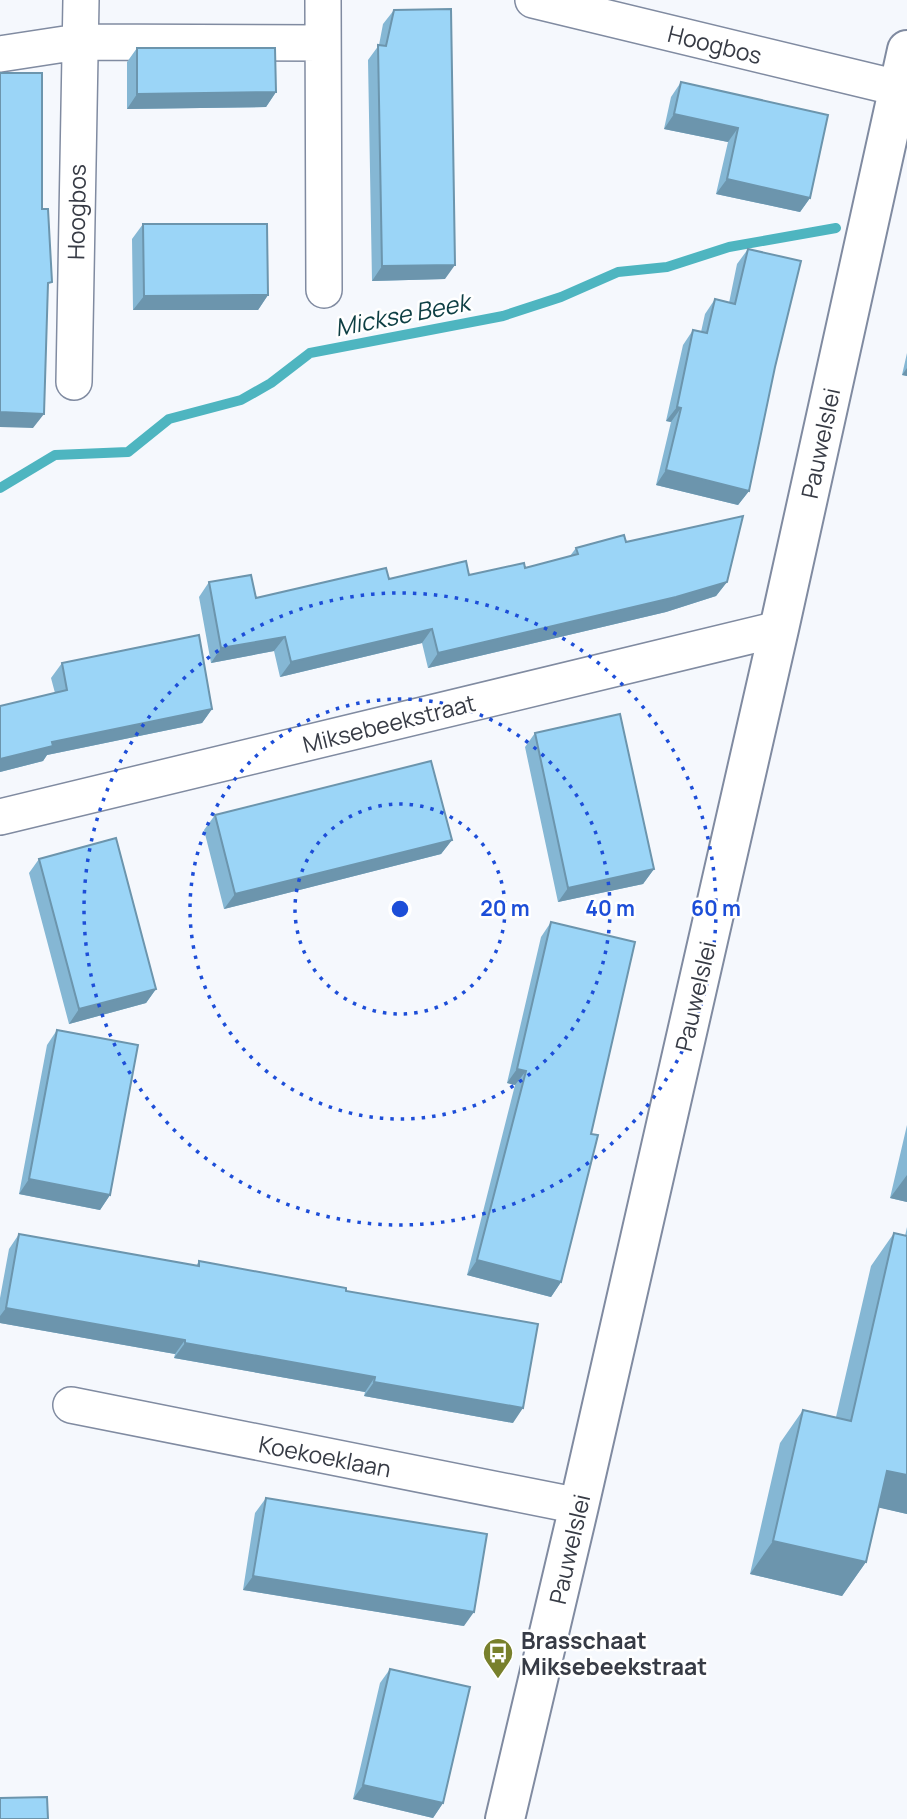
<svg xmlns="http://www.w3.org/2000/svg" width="907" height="1819" viewBox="0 0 907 1819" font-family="Manrope,sans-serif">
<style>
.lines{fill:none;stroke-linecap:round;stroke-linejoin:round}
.stream{stroke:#4eb5c0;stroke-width:10}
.minor-casing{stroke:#808ba1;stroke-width:38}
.tertiary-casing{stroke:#808ba1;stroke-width:42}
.minor{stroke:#fff;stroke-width:35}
.tertiary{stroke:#fff;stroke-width:38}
.wall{fill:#85b7d4}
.shaded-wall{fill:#6c95ad}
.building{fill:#9bd5f7;stroke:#6c95ad;stroke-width:2}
.ring{fill:none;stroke:#1d4ed8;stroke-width:3.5;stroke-dasharray:3.5 7}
.labels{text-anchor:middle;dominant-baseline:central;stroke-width:5;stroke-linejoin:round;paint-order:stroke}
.street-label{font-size:23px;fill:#373b45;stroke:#fff}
.poi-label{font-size:23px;font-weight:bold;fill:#373b45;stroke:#fff;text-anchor:start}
.water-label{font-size:24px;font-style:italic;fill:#0d3e43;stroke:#fff}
.centre{fill:#1d4ed8;stroke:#fff;stroke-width:3.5}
.ring-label{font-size:21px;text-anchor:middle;font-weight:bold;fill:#1d4ed8;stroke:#fff;stroke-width:5;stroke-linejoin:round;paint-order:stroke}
</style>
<rect width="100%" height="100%" fill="#f5f8fd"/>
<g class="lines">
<path class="stream" d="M 0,488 L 55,455 L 128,452 L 169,419 L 241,400 L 271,383 L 310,353 L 503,316 L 561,297 L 618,272 L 667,267 L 729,247 L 836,228"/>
<g class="minor-casing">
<path id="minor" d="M 323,0 L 324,290
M 533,0 L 898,88
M 0,54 L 78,42 L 322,43
M 74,382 L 81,0
M 0,817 L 779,629
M 71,1405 L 579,1506"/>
</g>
<g class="tertiary-casing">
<path id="tertiary" d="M 505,1819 L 579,1506 L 779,629 L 907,50"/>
</g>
<use href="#minor" class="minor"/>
<use href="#tertiary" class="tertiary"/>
</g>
<path class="wall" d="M 394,10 L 445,279 L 372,281 L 368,60 L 379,45 L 383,24 Z
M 137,48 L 276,92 L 266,107 L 127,109 L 127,62 Z
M 681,82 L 828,115 L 810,198 L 800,212 L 716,194 L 728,142 L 664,129 L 671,97 Z
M 143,224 L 268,295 L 258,310 L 133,310 L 132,239 Z
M 748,249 L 775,367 L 749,491 L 738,505 L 656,485 L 671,422 L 666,421 L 683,345 L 693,330 L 701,332 L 705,314 L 715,299 L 729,303 L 737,264 Z
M 907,353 L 907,376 L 902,375 Z
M 626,542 L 727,582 L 716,596 L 666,612 L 428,668 L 422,643 L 280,677 L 274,651 L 211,663 L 199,597 L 209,582 L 256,598 L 389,579 L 469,575 L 525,568 L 570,556 L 576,548 Z
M 62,663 L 212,709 L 202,723 L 47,755 L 43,761 L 0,772 L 0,706 L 55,693 L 51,678 Z
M 535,733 L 654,869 L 643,884 L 558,902 L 525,747 Z
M 215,815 L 452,840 L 441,854 L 224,909 L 204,830 Z
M 39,859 L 156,989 L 146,1003 L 69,1024 L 29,873 Z
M 551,922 L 591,1134 L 561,1282 L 551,1297 L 467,1275 L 515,1085 L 507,1083 L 541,937 Z
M 57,1030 L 110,1195 L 100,1210 L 19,1194 L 47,1045 Z
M 907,1125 L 907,1202 L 890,1198 Z
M 907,1227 L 907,1514 L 878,1507 L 866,1562 L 842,1596 L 750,1574 L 780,1443 L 803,1410 L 836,1417 L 871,1266 L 894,1233 L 905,1236 Z
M 19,1234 L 196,1266 L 199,1261 L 346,1291 L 513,1423 L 364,1396 L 365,1392 L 174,1358 L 175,1354 L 0,1323 L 0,1298 L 9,1249 Z
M 266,1498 L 464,1626 L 243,1590 L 255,1513 Z
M 390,1669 L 443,1803 L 433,1818 L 353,1799 L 380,1683 Z"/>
<path class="shaded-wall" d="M 276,92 L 266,107 L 127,109 L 137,94 Z
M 674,114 L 738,128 L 728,142 L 664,129 Z
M 727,179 L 810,198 L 800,212 L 716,194 Z
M 455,265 L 445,279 L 372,281 L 382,266 Z
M 268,295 L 258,310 L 133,310 L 144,296 Z
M 907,368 L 907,376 L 902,375 Z
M 677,407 L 681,408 L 671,422 L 666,421 Z
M 0,412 L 44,414 L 33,428 L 0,427 Z
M 666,470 L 749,491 L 738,505 L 656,485 Z
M 727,582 L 716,596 L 666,612 L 428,668 L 438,653 Z
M 432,629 L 422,643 L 280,677 L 291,662 Z
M 285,637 L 274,651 L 211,663 L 221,648 Z
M 212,709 L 202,723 L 47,755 L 43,761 L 0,772 L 0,759 L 52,742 Z
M 452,840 L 441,854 L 224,909 L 235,894 Z
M 654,869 L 643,884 L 558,902 L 568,888 Z
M 156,989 L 146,1003 L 69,1024 L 79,1009 Z
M 517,1069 L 526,1071 L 515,1085 L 507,1083 Z
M 907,1175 L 907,1202 L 890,1198 Z
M 29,1179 L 110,1195 L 100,1210 L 19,1194 Z
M 477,1260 L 561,1282 L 551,1297 L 467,1275 Z
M 6,1308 L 185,1340 L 175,1354 L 0,1323 L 0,1316 Z
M 185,1343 L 375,1377 L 365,1392 L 174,1358 Z
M 374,1382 L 523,1408 L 513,1423 L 364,1396 Z
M 887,1471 L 907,1475 L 907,1514 L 863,1504 Z
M 773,1541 L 866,1562 L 842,1596 L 750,1574 Z
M 253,1576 L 474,1612 L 464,1626 L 243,1590 Z
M 363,1785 L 443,1803 L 433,1818 L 353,1799 Z"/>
<path class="building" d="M 451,9 L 455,265 L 382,266 L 378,45 L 386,46 L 394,10 Z
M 137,48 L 275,48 L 276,92 L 137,94 Z
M 0,73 L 42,73 L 42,209 L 48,209 L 52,282 L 48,283 L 44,414 L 0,412 Z
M 681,82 L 828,115 L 810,198 L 727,179 L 738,128 L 674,114 Z
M 143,224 L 267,224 L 268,295 L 144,296 Z
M 748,249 L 801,261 L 775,367 L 749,491 L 666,470 L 681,408 L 677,407 L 693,330 L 707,333 L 715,299 L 735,304 Z
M 743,516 L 727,582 L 676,597 L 438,653 L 432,629 L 291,662 L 285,637 L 221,648 L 209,582 L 251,575 L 256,598 L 386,568 L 389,579 L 466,561 L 469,575 L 524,563 L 525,568 L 578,554 L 576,548 L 624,535 L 626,542 Z
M 199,635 L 212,709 L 52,742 L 53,746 L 0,759 L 0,706 L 67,690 L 62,663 Z
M 620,714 L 654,869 L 568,888 L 535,733 Z
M 431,761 L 452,840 L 235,894 L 215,815 Z
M 116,838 L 156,989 L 79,1009 L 39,859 Z
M 551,922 L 635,942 L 591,1134 L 598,1135 L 561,1282 L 477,1260 L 526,1071 L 517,1069 Z
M 57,1030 L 138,1045 L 110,1195 L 29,1179 Z
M 894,1233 L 907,1236 L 907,1475 L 887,1471 L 866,1562 L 773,1541 L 803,1410 L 851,1421 Z
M 19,1234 L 199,1266 L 199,1261 L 346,1288 L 346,1291 L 538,1324 L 523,1408 L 374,1382 L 375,1377 L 185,1343 L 185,1340 L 6,1308 Z
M 266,1498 L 487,1534 L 474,1612 L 253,1576 Z
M 390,1669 L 470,1687 L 443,1803 L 363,1785 Z
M 47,1797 L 48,1819 L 0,1819 L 0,1798 Z"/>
<g class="ring">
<circle cx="400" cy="909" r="105"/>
<circle cx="400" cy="909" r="210"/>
<circle cx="400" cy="909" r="316"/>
</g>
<defs>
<g id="bus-pin" transform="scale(1.575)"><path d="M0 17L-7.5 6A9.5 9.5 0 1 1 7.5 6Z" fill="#78802c" stroke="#fff"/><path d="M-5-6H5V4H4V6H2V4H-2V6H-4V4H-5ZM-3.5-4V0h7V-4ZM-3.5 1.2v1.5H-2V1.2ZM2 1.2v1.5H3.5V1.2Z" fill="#fff"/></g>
</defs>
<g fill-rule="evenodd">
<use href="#bus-pin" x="498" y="1653"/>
</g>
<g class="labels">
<g class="street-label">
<text transform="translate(715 44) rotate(14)">Hoogbos</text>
<text transform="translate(76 212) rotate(-89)">Hoogbos</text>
<text transform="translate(820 443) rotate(-78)">Pauwelslei</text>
<text transform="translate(389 723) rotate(-14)">Miksebeekstraat</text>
<text transform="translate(695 996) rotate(-77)">Pauwelslei</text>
<text transform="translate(325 1456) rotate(11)">Koekoeklaan</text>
<text transform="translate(569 1549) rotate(-77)">Pauwelslei</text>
</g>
<g class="poi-label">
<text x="521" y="1640">Brasschaat<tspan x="521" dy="26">Miksebeekstraat</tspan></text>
</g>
<g class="water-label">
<text transform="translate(402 314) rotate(-11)">Mickse Beek</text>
</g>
</g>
<circle cx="400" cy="909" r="10" class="centre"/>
<g class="ring-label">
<text x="505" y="916">20 m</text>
<text x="610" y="916">40 m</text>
<text x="716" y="916">60 m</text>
</g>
</svg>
